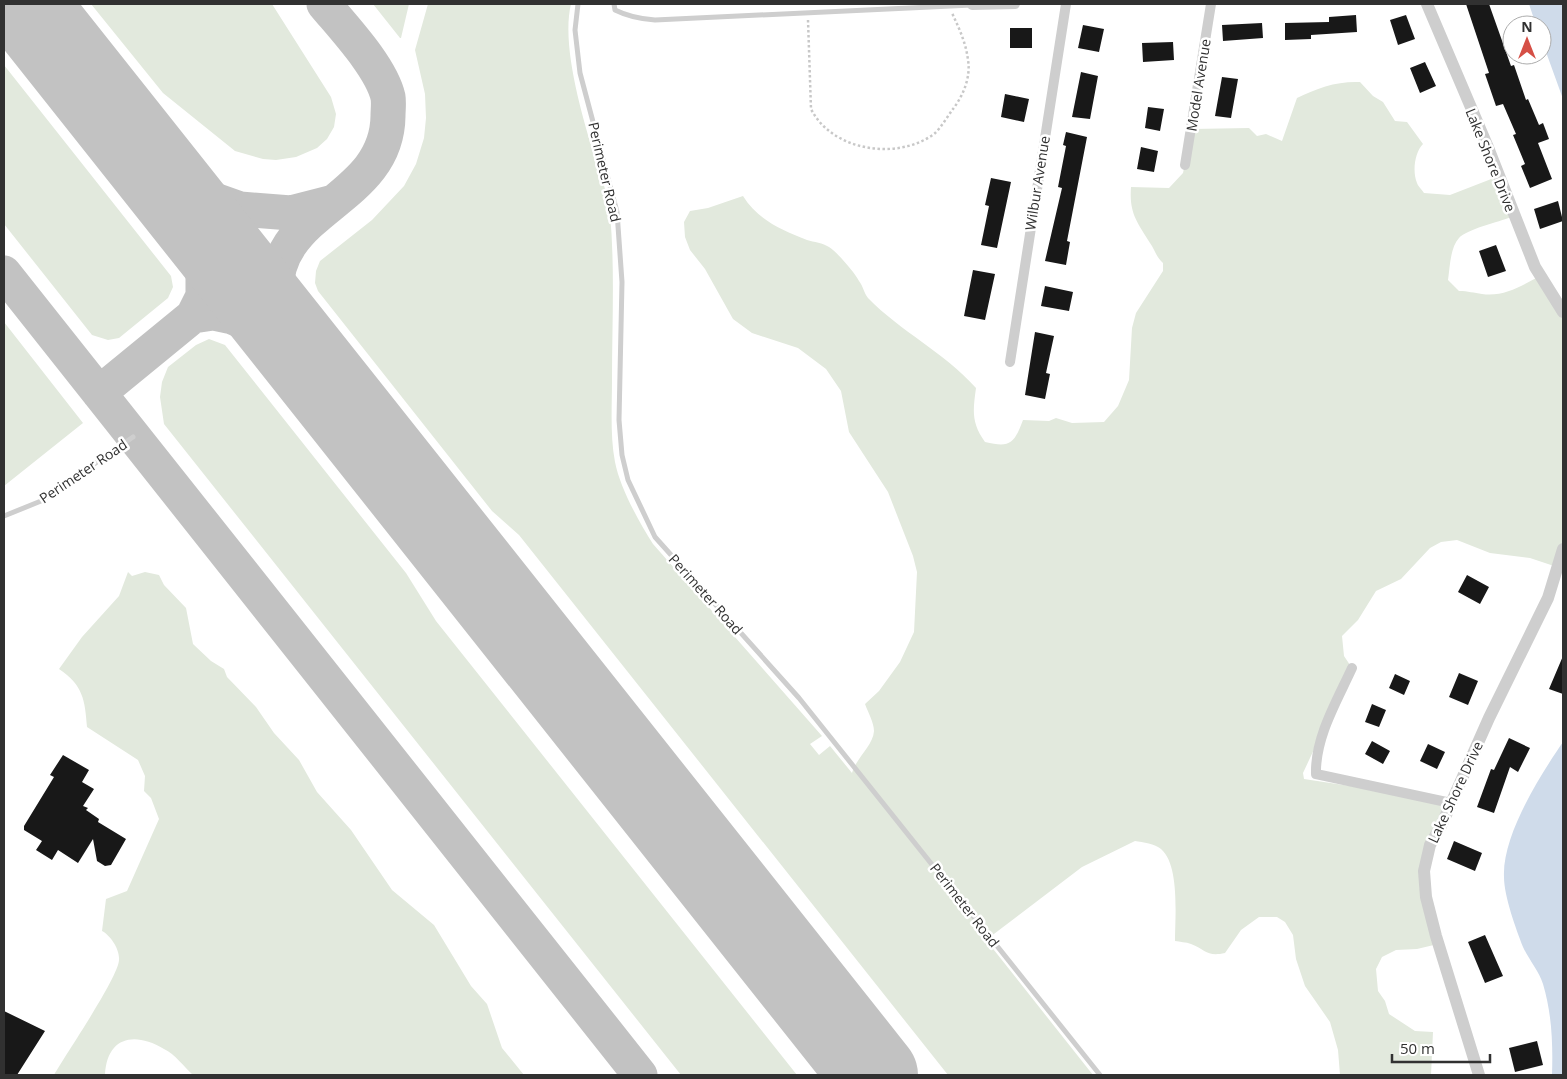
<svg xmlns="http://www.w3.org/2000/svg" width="1567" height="1079" viewBox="0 0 1567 1079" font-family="'Open Sans',sans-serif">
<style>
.green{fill:#e2e9dd}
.water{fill:#cfdbea}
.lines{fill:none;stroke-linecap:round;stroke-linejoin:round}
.taxiway{stroke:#c2c2c2;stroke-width:35}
.runway{stroke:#c2c2c2;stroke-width:88}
.building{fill:#181818}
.path{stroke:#c8c8c8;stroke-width:2.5;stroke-dasharray:2.5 2.5;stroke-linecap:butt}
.service{stroke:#cecece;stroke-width:5}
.minor{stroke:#cecece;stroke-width:10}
.tertiary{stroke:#cecece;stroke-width:12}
.labels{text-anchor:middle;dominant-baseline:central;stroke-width:5;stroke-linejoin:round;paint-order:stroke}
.street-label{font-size:14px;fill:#313131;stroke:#fff}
</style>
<rect width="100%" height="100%" fill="#fff"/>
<path class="green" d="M 91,4 L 272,4 L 331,97 L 336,114 L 334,127 L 327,139 L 317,148 L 296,157 L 276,160 L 263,159 L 235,151 L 163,93 Z
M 373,4 L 409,4 L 401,38 L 400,38 Z
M 428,4 L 571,4 C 561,45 582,115 594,155 C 600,174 608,194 610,213 C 615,268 612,324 612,379 C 612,406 610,436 615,462 C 620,488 639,522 653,544 L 822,736 L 810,744 L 819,755 L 830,746 L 852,773 C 856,758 873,746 874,731 C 874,723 868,712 865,704 L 879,691 L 900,662 L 914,632 L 917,572 L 913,556 L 888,492 L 849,432 L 841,391 L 826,369 L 798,348 L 752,333 L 733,319 L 705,269 L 690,250 L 685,237 L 684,222 L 690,211 L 708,208 L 743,196 C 758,220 781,230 807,240 C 814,242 823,243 829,247 C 837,252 855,273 859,281 C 863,286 864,293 868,298 C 901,332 944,352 976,388 C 973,411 971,422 985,442 C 1010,448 1014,444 1023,420 L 1049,421 L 1056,418 L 1072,423 L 1104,422 L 1118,406 L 1129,380 L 1132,328 L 1136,313 L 1163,271 L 1163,263 C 1156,257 1155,250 1150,243 C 1137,222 1129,213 1131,187 L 1169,188 L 1183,173 L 1192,129 L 1249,128 L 1257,136 L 1266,134 L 1282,141 L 1297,98 C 1317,88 1337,81 1360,82 L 1373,96 L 1383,102 L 1395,121 L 1407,122 L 1423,144 C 1415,152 1412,171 1417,183 C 1418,186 1422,190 1424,193 L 1450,195 L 1499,176 L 1511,217 C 1499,222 1467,229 1459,238 C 1450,248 1450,267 1448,280 L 1459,291 C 1468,291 1474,293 1482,294 C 1504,297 1521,286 1540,276 L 1563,312 L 1563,548 L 1557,567 L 1530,558 L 1490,553 L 1457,540 L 1441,542 L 1430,548 L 1401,579 L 1376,591 L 1358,620 L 1342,636 L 1344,656 L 1352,668 L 1303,773 L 1304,779 L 1449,801 L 1424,867 L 1438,944 L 1417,949 L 1396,950 L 1382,957 L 1376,969 L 1378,991 L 1385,1001 L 1389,1014 L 1415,1031 L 1433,1032 L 1431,1075 L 1340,1075 L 1338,1050 L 1330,1022 L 1305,986 L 1296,959 L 1293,935 L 1285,922 L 1277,917 L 1259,917 L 1241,930 L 1225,953 C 1207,957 1206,950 1191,944 C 1186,942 1180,942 1175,941 C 1175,918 1180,865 1161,849 C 1155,844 1143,842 1135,841 L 1082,867 L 986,940 L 1093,1075 L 948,1075 L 519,535 L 492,511 L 318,291 L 315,283 L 316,271 L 320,261 L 372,220 L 404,186 L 416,164 L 424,138 L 426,118 L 425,94 L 415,50 Z
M 4,65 L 171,276 L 173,287 L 168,298 L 119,338 L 108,340 L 92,335 L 4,224 Z
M 4,322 L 83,423 L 4,486 Z
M 209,339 L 225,345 L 406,573 L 436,621 L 797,1075 L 681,1075 L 164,424 L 160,397 L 162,382 L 168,367 L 196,345 Z
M 128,572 L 132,576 L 145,572 L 159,575 L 164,585 L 186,608 L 193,644 L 211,661 L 224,669 L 227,677 L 256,707 L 274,733 L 299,760 L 317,792 L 351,830 L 392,890 L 434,925 L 471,986 L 487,1004 L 502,1048 L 524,1075 L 193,1075 C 184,1067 175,1054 164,1049 C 134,1031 107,1037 105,1075 L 54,1075 C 66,1054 118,978 119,960 C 120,949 110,935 102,931 L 106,899 L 127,891 L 159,819 L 151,798 L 144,791 L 145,776 L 138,760 L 87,727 C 85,700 83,685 59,669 L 82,637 L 119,596 Z"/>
<path class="water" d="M 1529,4 L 1563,4 L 1563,99 L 1542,41 L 1542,25 L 1536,25 Z
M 1563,742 L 1563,1075 L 1552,1075 C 1553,1045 1552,1014 1543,984 C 1539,971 1529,960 1523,947 C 1516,929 1504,896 1504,877 C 1502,836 1539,777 1563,742 Z"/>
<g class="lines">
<path class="taxiway" d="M 128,134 L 181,181 L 209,198 L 240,209 L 291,213 L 330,203
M 4,273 L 640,1075
M 193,316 L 213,313 L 232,317 L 293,343
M 293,343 C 288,331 278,317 277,305 C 264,207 387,206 388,116 C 388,110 389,103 388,97 C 381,67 344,28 324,4
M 99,393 L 193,316 L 203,296 L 203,267 L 199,235 L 187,209"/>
<path class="runway" d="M 24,4 L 874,1075"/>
</g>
<path class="building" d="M 1466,4 L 1489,4 L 1511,66 L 1514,65 L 1526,100 L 1528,99 L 1539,125 L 1543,123 L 1549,139 L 1538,143 L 1552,179 L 1530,188 L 1521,166 L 1525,164 L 1513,135 L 1516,134 L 1503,104 L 1496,106 L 1485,74 L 1489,73 Z
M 1356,15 L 1357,32 L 1311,35 L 1311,39 L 1285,40 L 1285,23 L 1329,22 L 1329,17 Z
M 1406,15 L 1415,39 L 1398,45 L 1390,20 Z
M 1262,23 L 1263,38 L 1223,41 L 1222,25 Z
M 1083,25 L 1104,29 L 1099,52 L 1078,48 Z
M 1010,28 L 1032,28 L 1032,48 L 1010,48 Z
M 1173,42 L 1174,60 L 1143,62 L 1142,43 Z
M 1425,62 L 1436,86 L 1420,93 L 1410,68 Z
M 1081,72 L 1098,76 L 1090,119 L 1072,117 Z
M 1222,77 L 1238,79 L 1231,118 L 1215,116 Z
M 1005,94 L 1029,99 L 1024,122 L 1001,117 Z
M 1148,107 L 1164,109 L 1160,131 L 1145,128 Z
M 1066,132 L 1087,137 L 1067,241 L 1070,242 L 1066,265 L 1045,261 L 1062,188 L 1058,187 L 1066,146 L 1063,145 Z
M 1141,147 L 1158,151 L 1154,172 L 1137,169 Z
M 991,178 L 1011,182 L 997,248 L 981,245 L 989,206 L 985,205 Z
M 1558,201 L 1563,221 L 1540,229 L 1534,209 Z
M 1496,245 L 1506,271 L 1488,277 L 1479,251 Z
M 973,270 L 995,274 L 985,320 L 964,316 Z
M 1045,286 L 1073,292 L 1069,311 L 1041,306 Z
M 1035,332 L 1054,336 L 1046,373 L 1050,374 L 1045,399 L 1025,395 Z
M 1467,575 L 1489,587 L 1480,604 L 1458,592 Z
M 1563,656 L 1563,694 L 1549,689 Z
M 1459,673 L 1478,681 L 1468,705 L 1449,697 Z
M 1395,674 L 1410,681 L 1404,695 L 1389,688 Z
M 1372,704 L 1386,710 L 1379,727 L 1365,722 Z
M 1509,738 L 1530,748 L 1518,772 L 1510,767 L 1494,813 L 1477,807 L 1491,769 L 1494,770 Z
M 1372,741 L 1390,751 L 1383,764 L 1365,754 Z
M 1428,744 L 1445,752 L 1437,769 L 1420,761 Z
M 63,755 L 89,770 L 82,782 L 94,789 L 83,806 L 88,808 L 86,810 L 99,819 L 98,822 L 126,839 L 111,865 L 105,866 L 97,861 L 93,839 L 78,863 L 58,850 L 52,860 L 36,850 L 42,841 L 24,830 L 24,826 L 54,777 L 50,775 Z
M 1454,841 L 1482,853 L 1475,871 L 1447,859 Z
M 1485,935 L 1503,976 L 1485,983 L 1468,942 Z
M 4,1011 L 45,1031 L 17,1075 L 4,1075 Z
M 1537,1041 L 1543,1065 L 1515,1072 L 1509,1048 Z"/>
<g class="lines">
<path class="path" d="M 808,20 L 811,109 C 832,151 897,161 934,134 C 941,128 947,117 953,109 C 963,96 971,77 968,60 C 966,43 959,28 952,13"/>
<path class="service" d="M 578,4 L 575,30 L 580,73 L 617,212 L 622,282 L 619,420 L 622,455 L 628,480 L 655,537 L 799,698 L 1100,1075
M 614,4 L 615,10 C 629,17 640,19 655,20 L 972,5
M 4,516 L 41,501 L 133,437"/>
<path class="minor" d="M 972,5 L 1015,4
M 1185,165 L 1211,4
M 1010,362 L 1066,4
M 1352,668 C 1337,701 1315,737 1316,774 L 1451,803"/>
<path class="tertiary" d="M 1427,4 L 1487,145 L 1535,267 L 1563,312
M 1479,1075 L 1436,936 L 1426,897 L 1424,871 L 1430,845 L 1441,826 L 1489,718 L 1548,598 L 1563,549"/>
</g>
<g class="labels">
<g class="street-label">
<text transform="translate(1198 85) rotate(-81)">Model Avenue</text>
<text transform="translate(1491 160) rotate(68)">Lake Shore Drive</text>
<text transform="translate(605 172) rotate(77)">Perimeter Road</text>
<text transform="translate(1037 183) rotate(-81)">Wilbur Avenue</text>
<text transform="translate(83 471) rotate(-34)">Perimeter Road</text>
<text transform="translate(706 594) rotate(48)">Perimeter Road</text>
<text transform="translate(1455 792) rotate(-65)">Lake Shore Drive</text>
<text transform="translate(965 905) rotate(52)">Perimeter Road</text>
</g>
</g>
<rect width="1567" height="1079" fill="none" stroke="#313131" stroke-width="10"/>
<g transform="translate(1527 40)"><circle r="24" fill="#ffffff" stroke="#adadad"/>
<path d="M0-4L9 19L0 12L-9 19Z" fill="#d54f46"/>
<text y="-8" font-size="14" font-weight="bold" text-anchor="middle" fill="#313131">N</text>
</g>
<path d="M1392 1054v8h98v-8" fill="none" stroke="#313131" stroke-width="2.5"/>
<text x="1400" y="1054" font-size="15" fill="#313131" stroke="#ffffff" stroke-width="4" paint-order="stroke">50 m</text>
</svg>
